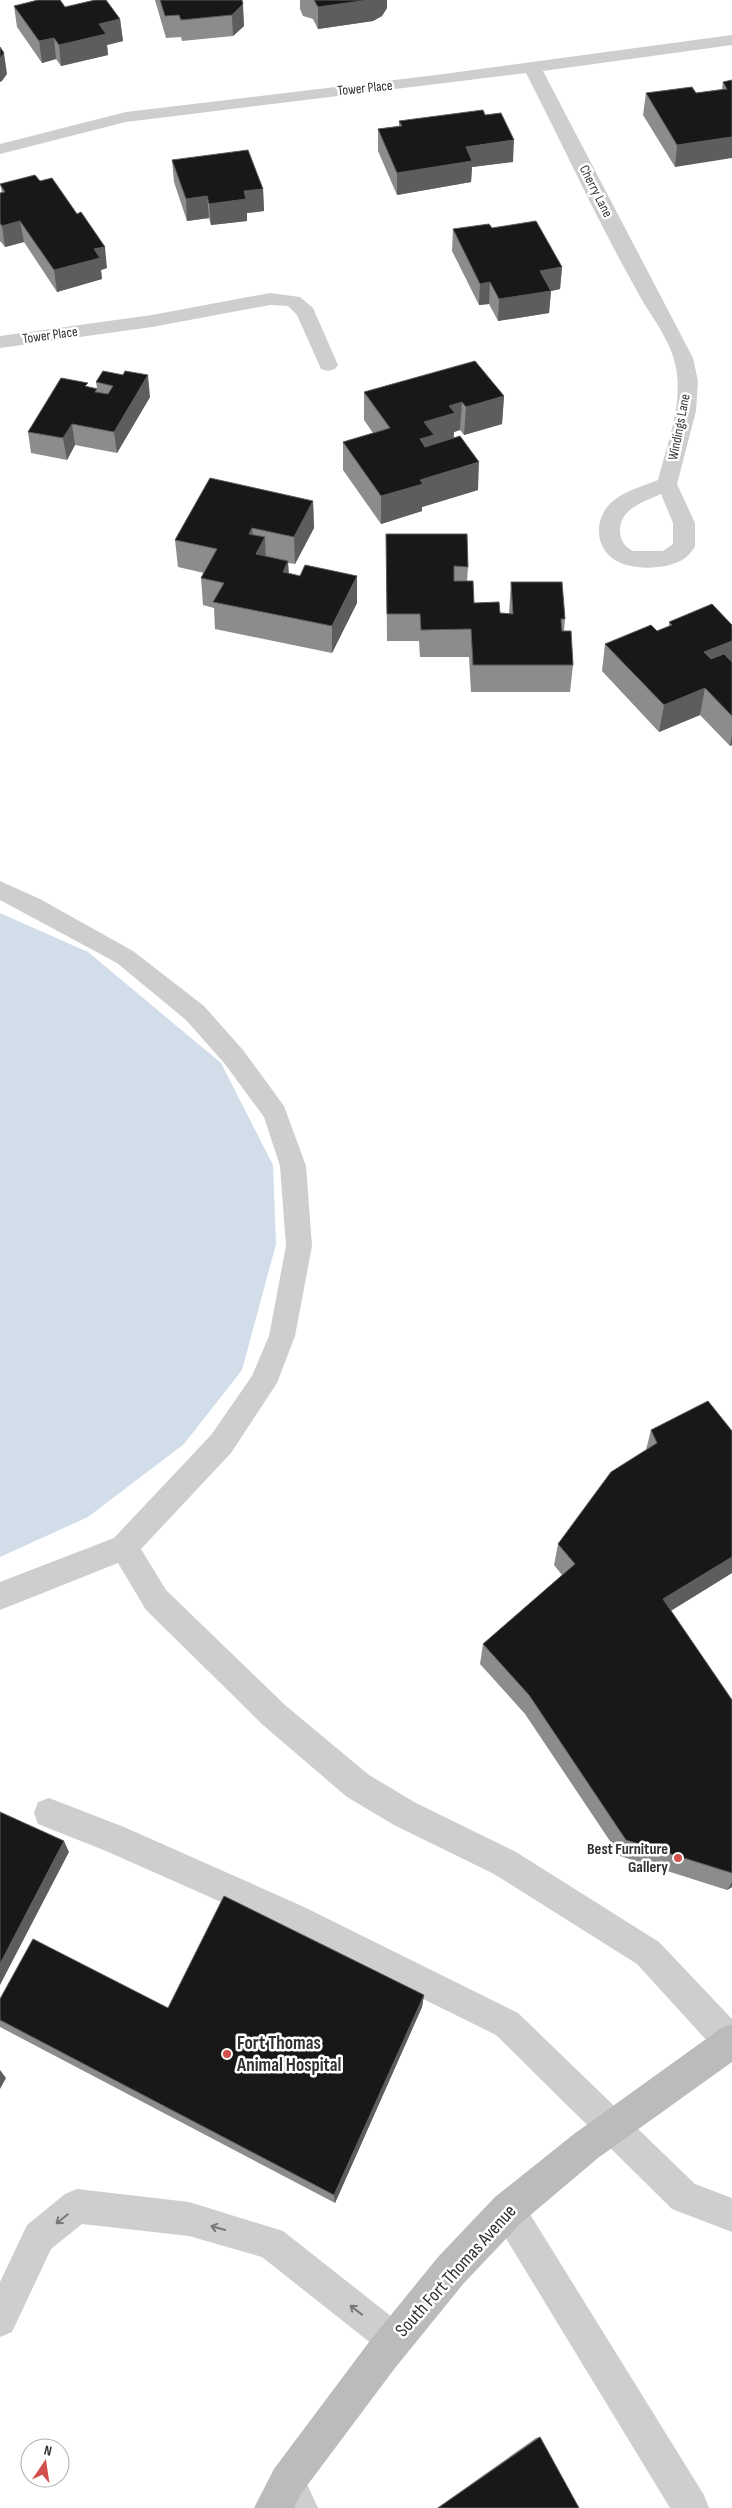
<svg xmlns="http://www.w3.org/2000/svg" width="732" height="2508" viewBox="0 0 732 2508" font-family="'Sofia Sans Condensed',sans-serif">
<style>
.water{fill:#d1dde9}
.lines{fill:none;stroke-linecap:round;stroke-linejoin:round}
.service{fill:#cecece;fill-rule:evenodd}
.minor{fill:#cecece;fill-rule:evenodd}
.secondary{fill:#bbb;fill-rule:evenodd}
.wall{fill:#8c8c8c}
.shaded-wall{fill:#5d5d5d}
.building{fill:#181818;stroke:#5d5d5d}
.oneway{stroke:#787878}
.poi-dot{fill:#d1504b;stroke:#fff;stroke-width:2}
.labels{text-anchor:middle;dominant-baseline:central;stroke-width:5;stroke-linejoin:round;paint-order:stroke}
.far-street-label{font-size:14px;fill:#313131;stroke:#fff}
.poi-label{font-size:16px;font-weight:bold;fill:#313131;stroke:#fff;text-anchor:end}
.near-poi-label{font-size:19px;font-weight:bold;fill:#313131;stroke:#fff;text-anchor:start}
.near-street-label{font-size:19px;fill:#313131;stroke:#fff}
</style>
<rect width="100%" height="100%" fill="#fff"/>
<path class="water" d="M 0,913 L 88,952 L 221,1063 L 273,1165 L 276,1244 L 242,1370 L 184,1444 L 88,1517 L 0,1557 Z"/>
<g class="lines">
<path class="service" d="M 0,881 L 40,899 L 133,951 L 204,1006 L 243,1050 L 284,1106 L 306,1166 L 312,1246 L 295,1336 L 277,1383 L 231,1453 L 141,1549 L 166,1590 L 285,1705 L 369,1775 L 416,1803 L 516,1852 L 659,1942 L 732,2019 L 732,2058 L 719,2054 L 637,1964 L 494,1874 L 394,1825 L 347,1797 L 263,1725 L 146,1610 L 118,1563 L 0,1610 L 0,1582 L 114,1538 L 211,1435 L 252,1376 L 269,1336 L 286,1246 L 280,1166 L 264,1117 L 225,1064 L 186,1020 L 117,963 L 0,900 Z
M 49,1798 L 124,1827 L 302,1906 L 518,2013 L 695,2184 L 732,2198 L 732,2232 L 672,2209 L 496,2035 L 280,1928 L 106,1851 L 38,1824 L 34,1813 L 38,1802 Z
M 77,2189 L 189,2202 L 283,2231 L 406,2328 L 412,2340 L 406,2352 L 394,2358 L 382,2352 L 262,2257 L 189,2236 L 82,2224 L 51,2249 L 12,2332 L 0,2337 L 0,2282 L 27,2225 L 65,2194 Z
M 508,2193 L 520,2198 L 704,2495 L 709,2508 L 670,2508 L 496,2222 L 491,2210 L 496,2198 Z"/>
<path class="minor" d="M 732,35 L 732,45 L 543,71 L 693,358 L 698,381 L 696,411 L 677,484 L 695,523 L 695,546 C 692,551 688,557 682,560 C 665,570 628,571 612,558 C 594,544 595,516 613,501 C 625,491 643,486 658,480 C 667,444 683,406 676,368 C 671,339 650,316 637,291 C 597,220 563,145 526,73 L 126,122 L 0,154 L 0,144 L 126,112 L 436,75 ZM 661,494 L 673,523 L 673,544 L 663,551 L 633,551 C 625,547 621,542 620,532 C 619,509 643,502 661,494 Z
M 270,293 L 300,297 L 313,308 L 338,365 L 335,369 L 328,371 L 321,369 L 297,315 L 288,306 L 270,305 L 152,327 L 0,348 L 0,336 L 152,315 Z
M 287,2463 L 300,2469 L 318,2508 L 279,2508 L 268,2482 L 274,2469 Z"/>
<path class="secondary" d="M 732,2024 L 732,2062 L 598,2158 L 521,2223 L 464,2283 L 395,2368 L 300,2495 L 294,2508 L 254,2508 L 274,2469 L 369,2342 L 438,2257 L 495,2197 L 574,2134 L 720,2029 Z"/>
</g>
<path class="wall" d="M 155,0 L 242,0 L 244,26 L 233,36 L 182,41 L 181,37 L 166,38 Z
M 300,0 L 387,0 L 387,8 L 382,16 L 373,21 L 318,29 L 313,19 L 303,16 L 300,9 Z
M 14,6 L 65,7 L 120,19 L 123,41 L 107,45 L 108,55 L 61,66 L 56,59 L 42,63 L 17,27 Z
M 732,80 L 675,167 L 643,115 L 646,93 L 696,93 L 722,89 L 723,82 Z
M 399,121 L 513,162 L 472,167 L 471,182 L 397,195 L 378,151 L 378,129 L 399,126 Z
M 172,160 L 263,189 L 264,211 L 247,213 L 247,221 L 211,225 L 209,218 L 187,221 L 174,182 Z
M 0,184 L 107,268 L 101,270 L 102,279 L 57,292 L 24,242 L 5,247 L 0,241 L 0,193 L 2,193 Z
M 492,228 L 562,267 L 560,289 L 551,291 L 549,313 L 498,321 L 489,304 L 479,305 L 452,251 L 453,229 Z
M 103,371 L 150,397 L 117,453 L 75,445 L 67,460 L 31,453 L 28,432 L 88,387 L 97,388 L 96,382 Z
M 364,392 L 504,396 L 502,424 L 464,435 L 460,430 L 454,432 L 454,438 L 478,490 L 422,507 L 422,511 L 381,524 L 343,470 L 343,442 L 373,433 L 364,420 Z
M 313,501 L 314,528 L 295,564 L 288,563 L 289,573 L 300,576 L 357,576 L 357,603 L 332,653 L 215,629 L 214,608 L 203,605 L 201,578 L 204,573 L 178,567 L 175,540 Z
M 386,534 L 468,567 L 467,581 L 474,603 L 500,613 L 509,614 L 511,582 L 565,619 L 564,631 L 573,665 L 570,692 L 471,692 L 469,657 L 420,657 L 419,641 L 387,641 Z
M 669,622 L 732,625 L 732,745 L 730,746 L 700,715 L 659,732 L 602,671 L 605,644 L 657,631 L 669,626 Z
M 651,1430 L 732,1431 L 732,1573 L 671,1611 L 732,1700 L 732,1887 L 727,1890 L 620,1856 L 525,1714 L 480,1664 L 483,1644 L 562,1575 L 554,1565 L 558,1544 L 646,1450 Z
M 424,1995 L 422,2007 L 335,2203 L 0,2027 L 0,1999 L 168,2008 Z
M 540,2437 L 579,2508 L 437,2508 L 536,2438 Z"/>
<path class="shaded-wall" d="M 369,0 L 387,0 L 387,8 L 382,16 L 373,21 L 318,29 L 318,7 Z
M 243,4 L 244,26 L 233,36 L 232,15 Z
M 120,19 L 123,41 L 107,45 L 108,55 L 61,66 L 59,45 L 99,24 Z
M 54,38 L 56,59 L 42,63 L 39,41 Z
M 4,53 L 7,74 L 2,81 L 0,82 L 0,59 Z
M 732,137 L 732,158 L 675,167 L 677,145 Z
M 514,140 L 513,162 L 472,167 L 471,182 L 397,195 L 397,173 L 466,147 Z
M 263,189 L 264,211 L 247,213 L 247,221 L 211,225 L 209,204 L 244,191 Z
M 207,196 L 209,218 L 187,221 L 186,199 Z
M 20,221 L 24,242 L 5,247 L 2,226 Z
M 105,247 L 107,268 L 101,270 L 102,279 L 57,292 L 54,270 L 94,249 Z
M 562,267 L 560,289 L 551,291 L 549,313 L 498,321 L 499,299 L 540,271 Z
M 490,282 L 489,304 L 479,305 L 480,284 Z
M 148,375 L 150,397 L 117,453 L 114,432 Z
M 504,396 L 502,424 L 464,435 L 466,407 Z
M 462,402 L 460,430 L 454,432 L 453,441 L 433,463 L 420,439 L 424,422 L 449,406 Z
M 72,424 L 75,445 L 67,460 L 63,438 Z
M 479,462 L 478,490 L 422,507 L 422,511 L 381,524 L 381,496 L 420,480 Z
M 313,501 L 314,528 L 295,564 L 294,537 Z
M 252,528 L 254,555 L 249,534 Z
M 265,537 L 266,564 L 256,554 Z
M 288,561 L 289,588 L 283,572 Z
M 357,576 L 357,603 L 332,653 L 332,626 Z
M 732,641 L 732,665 L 699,679 L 704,652 Z
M 705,688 L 700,715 L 659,732 L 664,705 Z
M 732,735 L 732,745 L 730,746 Z
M 732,1557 L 732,1573 L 657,1619 L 663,1599 Z
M 64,1841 L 69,1852 L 0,1985 L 0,1964 Z
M 732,1882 L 732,1887 L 727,1890 Z
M 424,1995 L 422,2007 L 335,2203 L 334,2195 Z
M 0,2070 L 6,2078 L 0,2089 Z"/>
<path class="building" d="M 38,0 L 60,0 L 65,7 L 95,0 L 106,0 L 120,19 L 99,24 L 106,34 L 59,45 L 54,38 L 39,41 L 14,6 Z
M 160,0 L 242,0 L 243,4 L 232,15 L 181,20 L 179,15 L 165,16 Z
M 314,0 L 369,0 L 318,7 Z
M 0,47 L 4,53 L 0,59 Z
M 732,80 L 732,137 L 677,145 L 646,93 L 692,87 L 696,93 L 727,89 L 723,82 Z
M 483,110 L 485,115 L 501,113 L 514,140 L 466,147 L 472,161 L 397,173 L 378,129 L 402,126 L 399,121 Z
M 248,150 L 263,189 L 244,191 L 246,199 L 209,204 L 207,196 L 186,199 L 172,160 Z
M 35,175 L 40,181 L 52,178 L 77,214 L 81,212 L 105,247 L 94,249 L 100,258 L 54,270 L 20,221 L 2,226 L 0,223 L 0,193 L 5,192 L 0,184 Z
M 536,221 L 562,267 L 540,271 L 551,291 L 499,299 L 490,282 L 480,284 L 453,229 L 489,224 L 492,228 Z
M 475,361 L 504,396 L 466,407 L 462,402 L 449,406 L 455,413 L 424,422 L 434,435 L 420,439 L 425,447 L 460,436 L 479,462 L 420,480 L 423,484 L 381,496 L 343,442 L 390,428 L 364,392 Z
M 103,371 L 123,375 L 125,371 L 148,375 L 114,432 L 72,424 L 63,438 L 28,432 L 61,378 L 88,383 L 85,386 L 97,389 L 95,392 L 108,394 L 113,386 L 96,382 Z
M 210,478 L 313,501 L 294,537 L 252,528 L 249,534 L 265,537 L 256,554 L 288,561 L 283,572 L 300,576 L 305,565 L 357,576 L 332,626 L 213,602 L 224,583 L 201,578 L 217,549 L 175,540 Z
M 386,534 L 467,534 L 468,567 L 454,566 L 454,581 L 473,581 L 474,603 L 499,602 L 500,613 L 513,614 L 511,582 L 562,582 L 565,619 L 561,619 L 562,631 L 571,631 L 573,665 L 473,665 L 471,629 L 421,630 L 420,614 L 387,614 Z
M 712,604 L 732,625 L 732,641 L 704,652 L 711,659 L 724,654 L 732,662 L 732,716 L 705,688 L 664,705 L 605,644 L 651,625 L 657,631 L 672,625 L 669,622 Z
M 708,1401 L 732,1431 L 732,1557 L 663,1599 L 732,1700 L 732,1873 L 626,1840 L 529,1695 L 483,1644 L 575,1564 L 558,1544 L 611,1472 L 657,1443 L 651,1430 Z
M 0,1812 L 64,1841 L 0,1964 Z
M 224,1896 L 424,1995 L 334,2195 L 0,2020 L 0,1999 L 33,1939 L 168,2008 Z
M 540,2437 L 579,2508 L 438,2508 Z"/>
<defs><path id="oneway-shaft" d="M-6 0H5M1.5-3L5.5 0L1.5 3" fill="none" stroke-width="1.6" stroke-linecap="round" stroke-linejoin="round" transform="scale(1.25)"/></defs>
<g class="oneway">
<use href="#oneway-shaft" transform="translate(62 2219) rotate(141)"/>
<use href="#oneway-shaft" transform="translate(218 2228) rotate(-164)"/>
<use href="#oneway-shaft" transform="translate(356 2310) rotate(-142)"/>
</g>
<g class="poi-dot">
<circle cx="678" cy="1858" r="5"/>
<circle cx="227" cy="2054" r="5"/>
</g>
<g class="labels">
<g class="far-street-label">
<text transform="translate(365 88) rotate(-6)">Tower Place</text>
<text transform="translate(596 191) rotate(63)">Cherry Lane</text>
<text transform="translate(50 335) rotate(-8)">Tower Place</text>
<text transform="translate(679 427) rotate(-79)">Windings Lane</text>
</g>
<g class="poi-label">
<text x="668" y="1849">Best Furniture<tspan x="668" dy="18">Gallery</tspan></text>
</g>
<g class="near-poi-label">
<text x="237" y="2043">Fort Thomas<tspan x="237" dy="22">Animal Hospital</tspan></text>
</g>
<g class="near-street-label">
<text transform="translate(456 2271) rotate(-48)">South Fort Thomas Avenue</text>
</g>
</g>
<g transform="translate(45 2463) rotate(13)"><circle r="24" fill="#ffffff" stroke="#adadad"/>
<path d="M0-4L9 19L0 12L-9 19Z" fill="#d1504b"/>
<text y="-8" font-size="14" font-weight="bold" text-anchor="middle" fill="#313131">N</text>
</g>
</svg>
